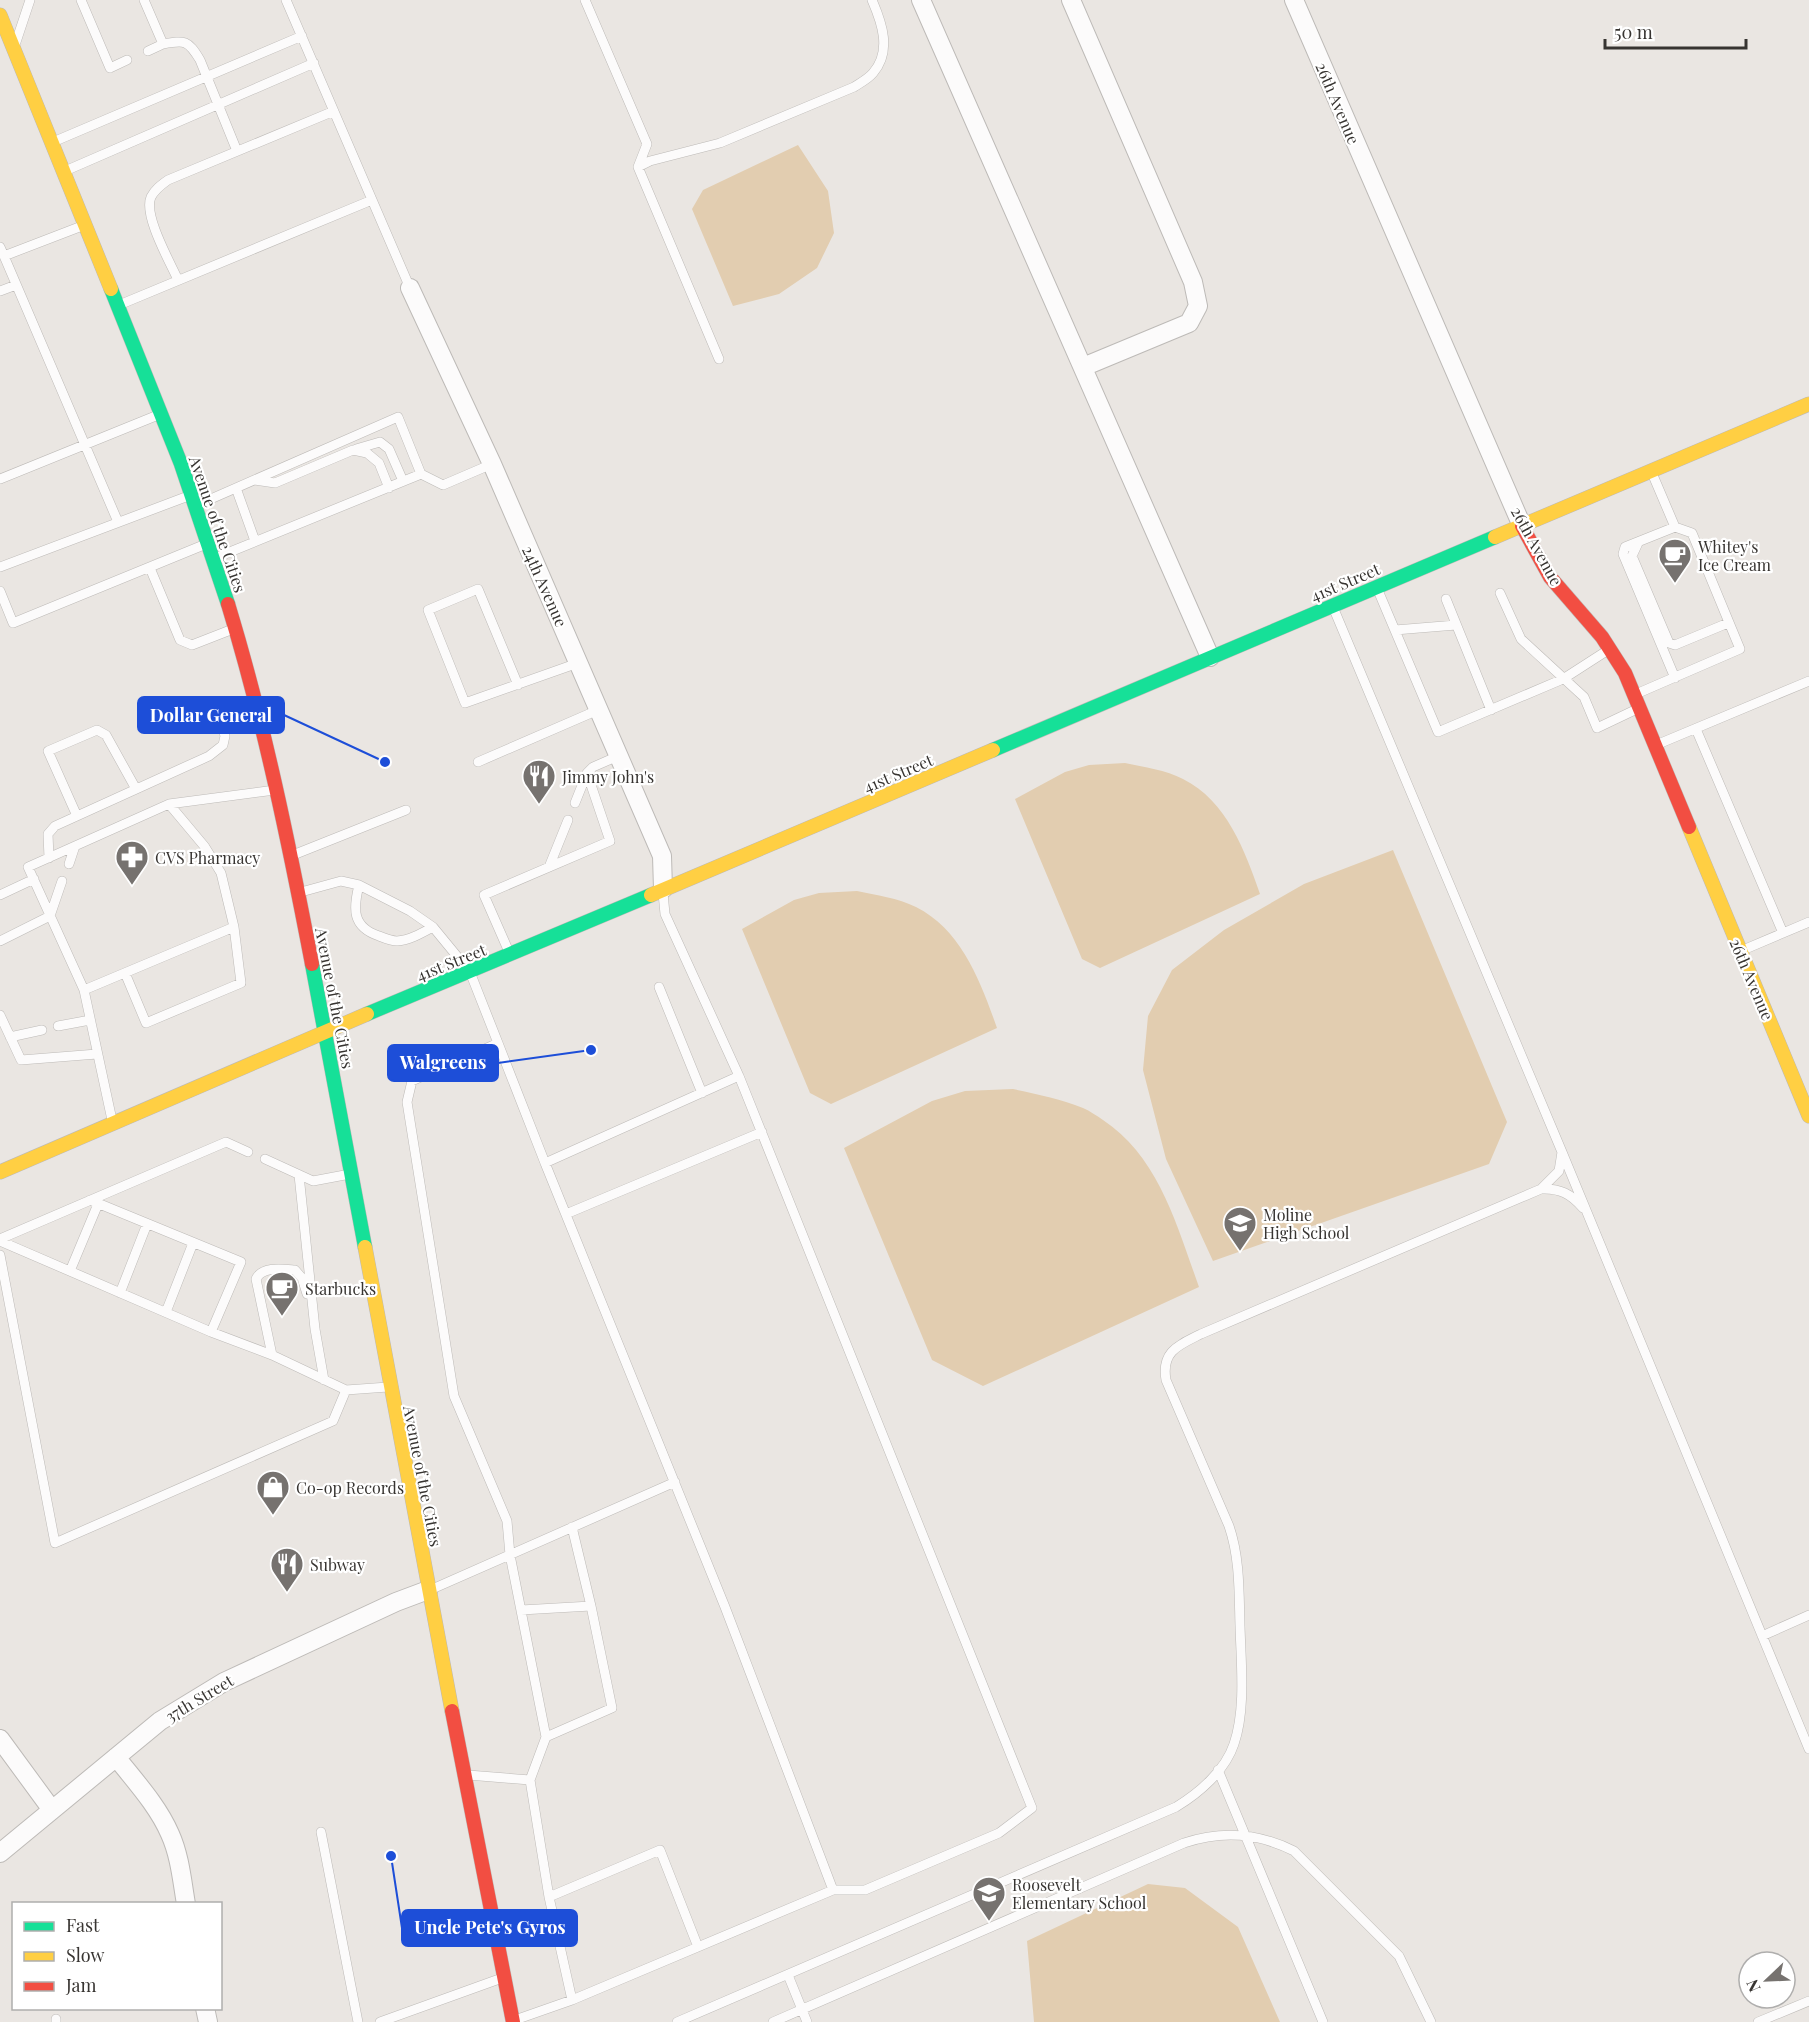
<svg xmlns="http://www.w3.org/2000/svg" width="1809" height="2022" viewBox="0 0 1809 2022" font-family="'Playfair Display',serif">
<style>
.green{fill:#e2cdb0}
.lines{fill:none;stroke-linecap:round;stroke-linejoin:round}
.lane-casing{stroke:#bdbab7;stroke-width:10}
.street-casing{stroke:#bdbab7;stroke-width:20}
.fast-casing{stroke:#bdbab7;stroke-width:15}
.slow-casing{stroke:#bdbab7;stroke-width:15}
.jam-casing{stroke:#bdbab7;stroke-width:15}
.lane{stroke:#fcfbfb;stroke-width:9}
.street{stroke:#fcfbfb;stroke-width:18}
.fast{stroke:#16e098;stroke-width:14}
.slow{stroke:#ffcf43;stroke-width:14}
.jam{stroke:#f24e42;stroke-width:14}
.labels{text-anchor:middle;dominant-baseline:central;stroke-width:4.5;stroke-linejoin:round;paint-order:stroke}
.street-label{font-size:16px;fill:#373431;stroke:#fff}
.poi-label{font-size:16px;fill:#373431;stroke:#fff;text-anchor:start}
.leader{fill:none;stroke:#1d4ed8;stroke-width:2}
.callout-dot{fill:#1d4ed8;stroke:#fff;stroke-width:2}
.callout{fill:#1d4ed8;stroke:#1d4ed8;stroke-width:2}
.callout-label{font-size:18px;text-anchor:middle;font-weight:bold;fill:#fff}
</style>
<rect width="100%" height="100%" fill="#eae6e2"/>
<path class="green" d="M 798,145 L 828,191 L 834,233 L 817,268 L 779,294 L 733,306 L 692,209 L 703,190 Z
M 1125,763 C 1144,767 1166,770 1183,779 C 1227,801 1245,851 1260,894 L 1100,968 L 1082,959 L 1015,799 L 1065,772 L 1089,765 Z
M 1393,850 L 1507,1122 L 1489,1164 L 1213,1261 L 1166,1159 L 1143,1070 L 1148,1016 L 1172,970 L 1224,930 L 1304,884 Z
M 857,891 C 876,895 898,898 916,907 C 962,930 981,983 997,1028 L 831,1104 L 810,1093 L 742,929 L 794,900 L 819,893 Z
M 1013,1089 C 1037,1094 1061,1099 1083,1108 C 1090,1111 1097,1116 1103,1120 C 1159,1157 1177,1226 1199,1287 L 983,1386 L 932,1360 L 844,1148 L 932,1101 L 965,1091 Z
M 1148,1884 L 1185,1888 L 1238,1927 L 1280,2022 L 1034,2022 L 1027,1941 Z"/>
<g class="lines">
<g class="lane-casing">
<path id="lane" d="M 81,0 L 110,68 L 127,60
M 144,0 L 163,44 C 185,40 188,40 200,60 L 237,151
M 286,0 L 410,288
M 585,0 L 647,144 L 638,167 L 719,359
M 16,42 L 30,0
M 148,51 L 163,44
M 53,142 L 302,36
M 638,167 L 650,161 L 720,143 L 854,87 C 860,83 868,79 873,73 C 892,51 882,23 872,0
M 65,171 L 314,63
M 0,247 L 4,256 L 82,226
M 4,256 L 118,522
M 178,280 C 170,262 143,215 151,197 C 155,189 161,185 168,180 L 334,111
M 0,291 L 16,285
M 119,305 L 372,200
M 356,449 L 380,442 L 389,449 L 403,481
M 0,479 L 158,415
M 254,480 L 275,483 L 353,450 L 367,453 L 379,463 L 389,488
M 236,488 L 255,541
M 197,505 L 398,417 L 421,474 L 443,485 L 492,464
M 1675,527 L 1625,547 L 1623,554 L 1675,678
M 1638,543 L 1632,556 L 1669,643 L 1675,645 L 1728,623
M 215,558 L 421,474
M 0,567 L 191,495
M 150,568 L 180,640 L 192,645 L 233,629
M 1377,588 L 1438,732 L 1563,679 L 1608,650
M 0,591 L 13,623 L 206,544
M 1500,593 L 1521,639 L 1584,697 L 1597,728 L 1637,709
M 1446,599 L 1491,710
M 1333,607 L 1562,1152 L 1809,1749
M 1395,630 L 1456,625
M 518,685 L 478,589 L 428,610 L 465,703 L 578,663
M 1636,694 L 1740,649 L 1692,533 L 1675,527 L 1652,473
M 1696,729 L 1783,933
M 1656,745 L 1809,681
M 478,762 L 598,710
M 575,803 L 587,773
M 169,804 L 205,847 L 221,873 L 234,927 L 84,990 L 28,867 L 169,804 L 275,790
M 77,816 L 48,751 L 97,730 L 106,735 L 136,789
M 293,855 L 406,810
M 49,858 L 48,834 L 55,826 L 209,756 L 223,745 L 225,736 L 220,717 L 255,705
M 69,864 L 75,846
M 549,867 L 568,820
M 359,885 C 353,909 352,927 379,936 C 384,938 392,941 397,941 C 410,940 422,933 433,927
M 301,892 L 341,881 L 359,885 L 410,911 L 433,927 L 470,972 L 498,1043 L 412,1081 L 407,1102 L 454,1396 L 507,1521 L 510,1555 L 546,1737 L 530,1780
M 663,893 L 665,914 L 739,1076 L 1032,1808 L 999,1833 L 865,1890 L 833,1890
M 0,895 L 34,879
M 0,941 L 50,916 L 62,881
M 1743,950 L 1809,922
M 509,952 L 484,895 L 610,841 L 587,773 L 593,767 L 618,756
M 125,973 L 146,1023 L 241,983 L 234,927
M 659,987 L 702,1093
M 84,990 L 112,1120
M 0,1015 L 21,1060 L 97,1054
M 58,1026 L 90,1020
M 10,1037 L 42,1030
M 498,1043 L 545,1163 L 739,1076
M 265,1159 L 313,1181 L 350,1174
M 545,1163 L 725,1607 L 833,1890 L 572,2000
M 299,1175 L 315,1329 L 324,1380
M 1541,1189 C 1560,1188 1571,1194 1583,1208
M 90,1200 L 241,1262 L 211,1332
M 566,1214 L 762,1132
M 0,1239 L 226,1142 L 248,1152
M 0,1241 L 211,1332 L 272,1355 L 346,1390
M 0,1255 L 55,1543 L 333,1421 L 346,1390 L 388,1387
M 70,1271 L 98,1204
M 120,1293 L 147,1224
M 166,1312 L 193,1243
M 272,1355 L 256,1279 C 262,1266 282,1269 295,1270 L 302,1278 L 307,1294
M 572,1527 L 591,1606
M 430,1590 L 675,1482
M 521,1610 L 591,1606 L 612,1708 L 546,1737
M 1762,1636 L 1809,1615
M 1218,1770 L 1323,2022
M 468,1775 L 530,1780 L 549,1897 L 572,2000 L 515,2020
M 321,1832 L 358,2022
M 549,1897 L 660,1850 L 698,1947
M 788,1975 L 807,2022
M 56,2019 L 56,2022
M 380,2022 L 502,1978
M 677,2022 L 1176,1807 C 1199,1793 1225,1771 1234,1744 C 1246,1709 1241,1663 1240,1626 C 1239,1593 1240,1558 1229,1526 L 1166,1380 C 1161,1351 1179,1345 1201,1334 L 1541,1189 L 1559,1171 L 1562,1152
M 773,2022 L 1184,1843 C 1223,1830 1258,1833 1294,1851 L 1399,1956 L 1431,2022
M 1758,2022 L 1809,2001"/>
</g>
<g class="street-casing">
<path id="street" d="M 921,0 L 1210,657
M 1071,0 L 1193,282 L 1198,306 L 1189,323 L 1083,367
M 1294,0 L 1522,526
M 410,288 L 492,464 L 662,856 L 663,889
M 0,1739 L 52,1810
M 116,1757 C 135,1781 158,1806 170,1834 C 180,1856 182,1881 186,1904
M 0,1853 L 160,1721 L 224,1682 L 396,1602 L 428,1590
M 205,2008 L 208,2022"/>
</g>
<g class="fast-casing">
<path id="fast" d="M 111,289 L 181,464 L 228,604
M 993,750 L 1495,537
M 312,964 L 365,1247
M 367,1014 L 651,895"/>
</g>
<g class="slow-casing">
<path id="slow" d="M 0,15 L 111,289
M 1495,537 L 1809,404
M 1689,827 L 1809,1116
M 651,895 L 993,750
M 0,1172 L 367,1014
M 365,1247 L 452,1711"/>
</g>
<g class="jam-casing">
<path id="jam" d="M 1522,526 L 1550,577 L 1602,637 L 1625,673 L 1689,827
M 228,604 C 264,722 289,844 312,964
M 452,1711 L 513,2022"/>
</g>
<use href="#lane" class="lane"/>
<use href="#street" class="street"/>
<use href="#fast" class="fast"/>
<use href="#slow" class="slow"/>
<use href="#jam" class="jam"/>
</g>
<defs>
<g id="cafe-pin" transform="scale(1.725)"><path d="M0 17L-7.5 6A9.5 9.5 0 1 1 7.5 6Z" fill="#76726f" stroke="#fff"/><path d="M-5.5-4.5H6V0H3Q3 3.5 0 3.5H-2.5Q-5.5 3.5-5.5 0ZM3-3.2v2h1.7v-2ZM-6 4.5H4V6H-6Z" fill="#fff"/></g>
<g id="restaurant-pin" transform="scale(1.725)"><path d="M0 17L-7.5 6A9.5 9.5 0 1 1 7.5 6Z" fill="#76726f" stroke="#fff"/><path d="M-5-6h1v4h1v-4h1v4h1v-4h1v5L-1.5 .5V6h-2V.5L-5-1ZM5-6V6H3V1.5H1.5Q1.5-4 5-6Z" fill="#fff"/></g>
<g id="pharmacy-pin" transform="scale(1.725)"><path d="M0 17L-7.5 6A9.5 9.5 0 1 1 7.5 6Z" fill="#76726f" stroke="#fff"/><path d="M-2-6h4v4h4v4h-4v4h-4v-4h-4v-4h4Z" fill="#fff"/></g>
<g id="school-pin" transform="scale(1.725)"><path d="M0 17L-7.5 6A9.5 9.5 0 1 1 7.5 6Z" fill="#76726f" stroke="#fff"/><path d="M0-5L7-2L0 1L-7-2ZM-4 1L0 2.5L4 1V4Q0 6-4 4Z" fill="#fff"/></g>
<g id="shop-pin" transform="scale(1.725)"><path d="M0 17L-7.5 6A9.5 9.5 0 1 1 7.5 6Z" fill="#76726f" stroke="#fff"/><path d="M-5-2.5h2.3a2.7 3.5 0 0 1 5.4 0H5L5.5 6h-11ZM-1.5-2.5h3a1.5 2.3 0 0 0-3 0Z" fill="#fff"/></g>
</defs>
<g fill-rule="evenodd">
<use href="#cafe-pin" x="1675" y="555"/>
<use href="#restaurant-pin" x="539" y="776"/>
<use href="#pharmacy-pin" x="132" y="857"/>
<use href="#school-pin" x="1240" y="1223"/>
<use href="#cafe-pin" x="282" y="1288"/>
<use href="#shop-pin" x="273" y="1487"/>
<use href="#restaurant-pin" x="287" y="1564"/>
<use href="#school-pin" x="989" y="1893"/>
</g>
<g class="labels">
<g class="street-label">
<text transform="translate(1338 103) rotate(67)">26th Avenue</text>
<text transform="translate(218 524) rotate(71)">Avenue of the Cities</text>
<text transform="translate(1537 546) rotate(61)">26th Avenue</text>
<text transform="translate(1345 582) rotate(-23)">41st Street</text>
<text transform="translate(545 586) rotate(66)">24th Avenue</text>
<text transform="translate(898 773) rotate(-23)">41st Street</text>
<text transform="translate(451 962) rotate(-22)">41st Street</text>
<text transform="translate(1752 979) rotate(67)">26th Avenue</text>
<text transform="translate(335 998) rotate(79)">Avenue of the Cities</text>
<text transform="translate(423 1476) rotate(79)">Avenue of the Cities</text>
<text transform="translate(199 1698) rotate(-31)">37th Street</text>
</g>
<g class="poi-label">
<text x="1698" y="546">Whitey's<tspan x="1698" dy="18">Ice Cream</tspan></text>
<text x="562" y="776">Jimmy John's</text>
<text x="155" y="857">CVS Pharmacy</text>
<text x="1263" y="1214">Moline<tspan x="1263" dy="18">High School</tspan></text>
<text x="305" y="1288">Starbucks</text>
<text x="296" y="1487">Co-op Records</text>
<text x="310" y="1564">Subway</text>
<text x="1012" y="1884">Roosevelt<tspan x="1012" dy="18">Elementary School</tspan></text>
</g>
</g>
<path class="leader" d="M385 762L284 715M591 1050L498 1063M391 1856L402 1928"/>
<g class="callout-dot">
<circle cx="385" cy="762" r="6"/>
<circle cx="591" cy="1050" r="6"/>
<circle cx="391" cy="1856" r="6"/>
</g>
<g class="callout">
<rect x="138" y="697" width="146" height="36" rx="6"/>
<rect x="388" y="1045" width="110" height="36" rx="6"/>
<rect x="402" y="1910" width="175" height="36" rx="6"/>
</g>
<g class="callout-label">
<text x="211" y="722">Dollar General</text>
<text x="443" y="1069">Walgreens</text>
<text x="490" y="1934">Uncle Pete's Gyros</text>
</g>
<rect x="12" y="1902" width="210" height="108" fill="#ffffff" stroke="#afaead" stroke-width="1.5"/>
<rect x="24" y="1922" width="30" height="9" fill="#16e098" stroke="#afaead" stroke-width="1.5"/>
<text x="66" y="1932" font-size="18" fill="#373431">Fast</text>
<rect x="24" y="1952" width="30" height="9" fill="#ffcf43" stroke="#afaead" stroke-width="1.5"/>
<text x="66" y="1962" font-size="18" fill="#373431">Slow</text>
<rect x="24" y="1982" width="30" height="9" fill="#f24e42" stroke="#afaead" stroke-width="1.5"/>
<text x="66" y="1992" font-size="18" fill="#373431">Jam</text>
<g transform="translate(1767 1980) rotate(247)"><circle r="28" fill="#ffffff" stroke="#afaead" stroke-width="1.5"/>
<path d="M0-4.5L10 22L0 15L-10 22Z" fill="#76726f"/>
<text y="-9" font-size="16" font-weight="bold" text-anchor="middle" fill="#373431">N</text>
</g>
<path d="M1605 39v9h141v-9" fill="none" stroke="#373431" stroke-width="3"/>
<text x="1614" y="39" font-size="18" fill="#373431" stroke="#ffffff" stroke-width="4.5" paint-order="stroke">50 m</text>
</svg>
